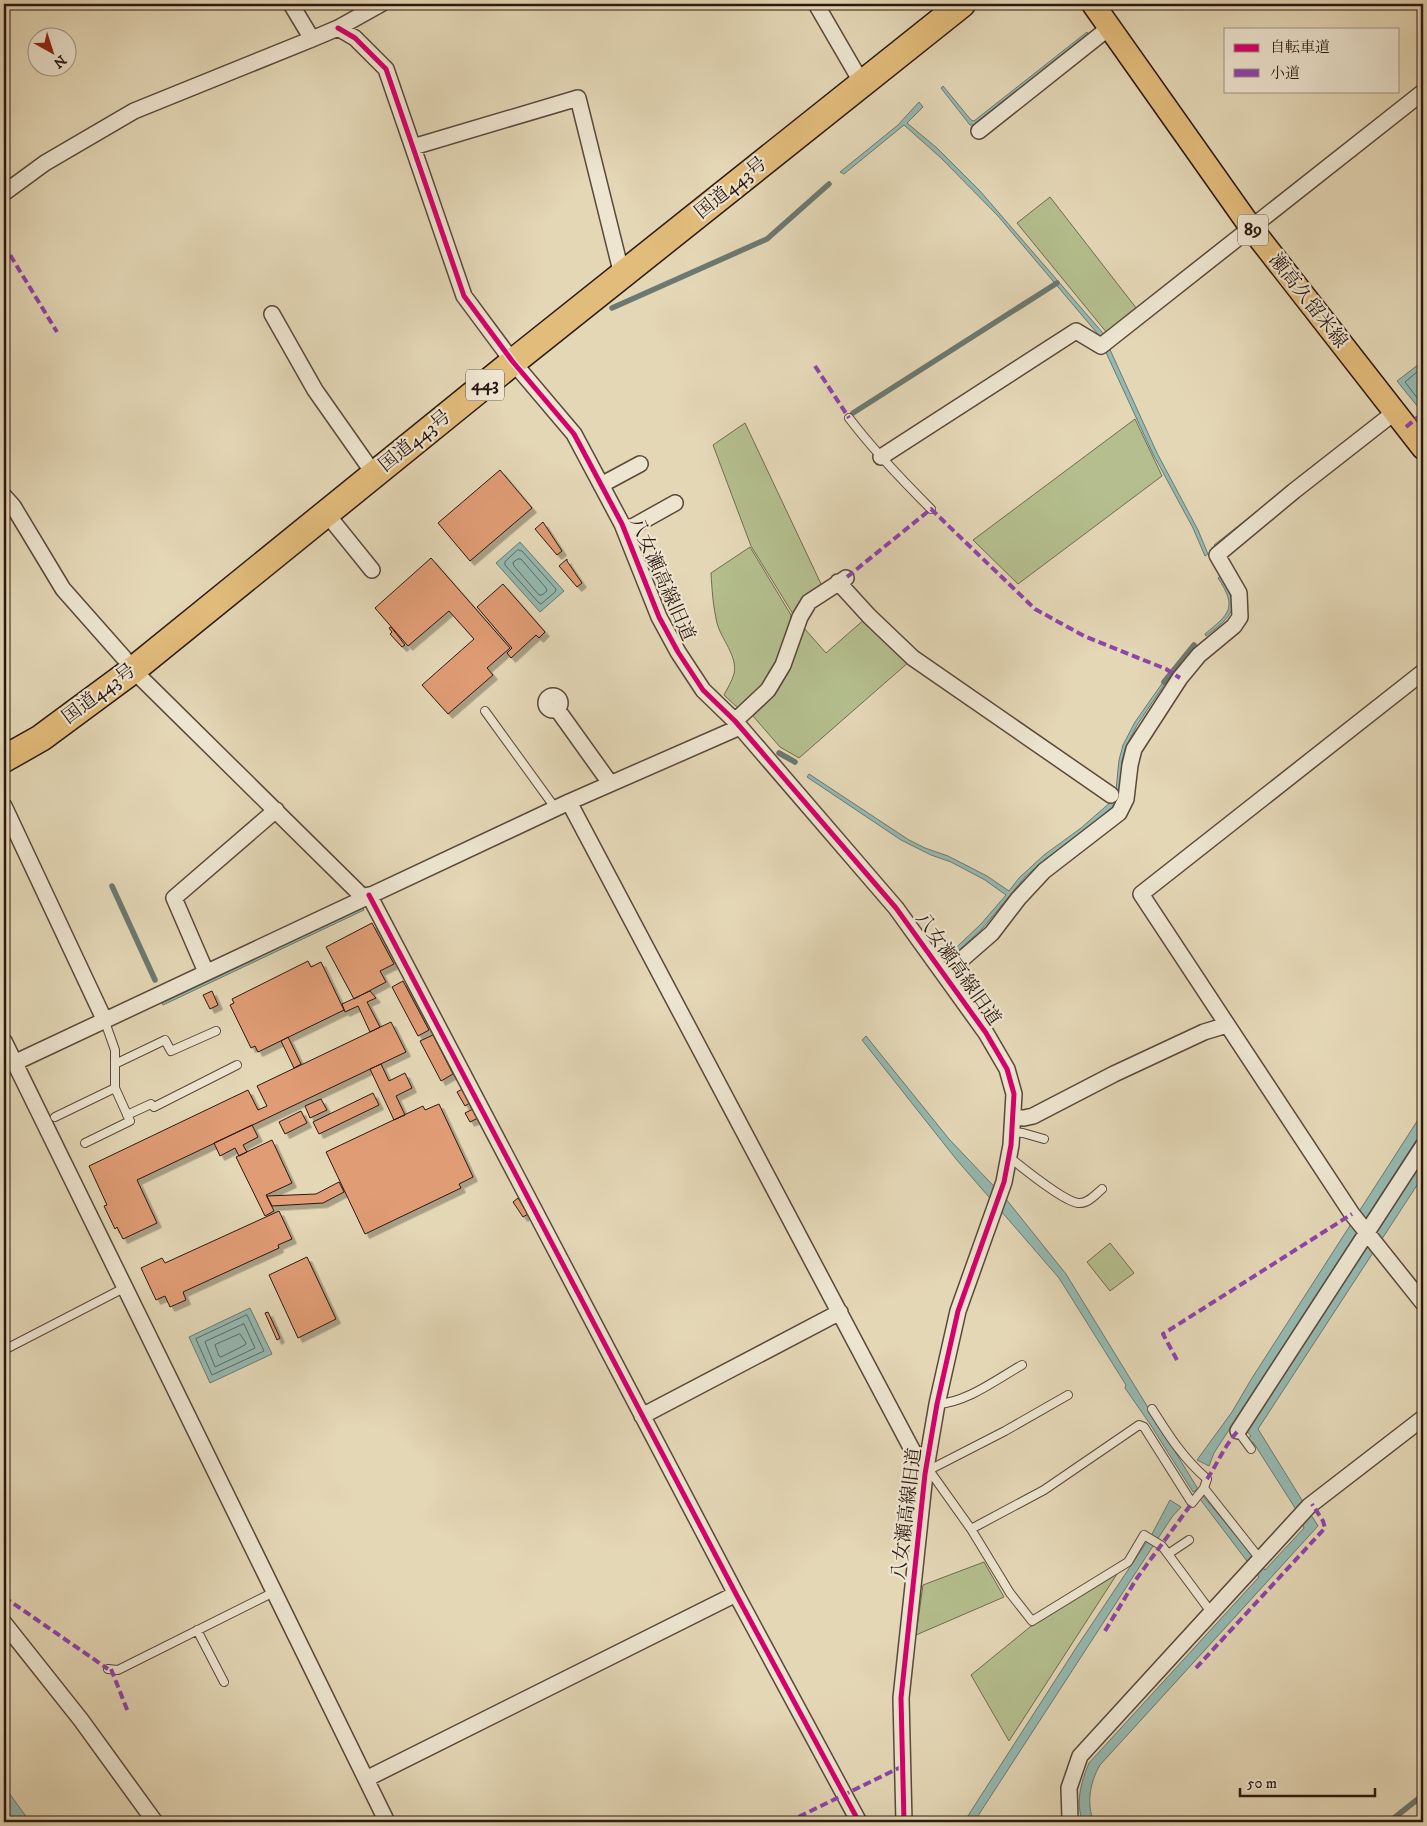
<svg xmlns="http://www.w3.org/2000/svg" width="1427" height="1826" viewBox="0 0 1427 1826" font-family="'IM FELL DW Pica','Noto Serif JP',serif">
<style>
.green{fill:#b4be8e;stroke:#706b50}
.water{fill:#95b9b1;stroke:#6b7971}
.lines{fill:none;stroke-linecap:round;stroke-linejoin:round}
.shore{stroke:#606861;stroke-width:1}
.stream{stroke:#6b7971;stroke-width:5.5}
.building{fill:#e09c75;stroke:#2c1811;filter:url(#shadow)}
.lane-casing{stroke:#5a483a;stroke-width:10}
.street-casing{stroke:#5a483a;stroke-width:18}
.primary-casing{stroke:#2c1811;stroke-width:25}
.highway-casing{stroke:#2c1811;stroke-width:29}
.lane{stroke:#ede5d0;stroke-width:8}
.street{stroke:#ede5d0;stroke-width:15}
.primary{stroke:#e2bc7b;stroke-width:22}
.highway{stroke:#e2bc7b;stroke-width:26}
.quiet{stroke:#8e44ad;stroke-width:4;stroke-dasharray:8 4;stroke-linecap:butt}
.cycleway-casing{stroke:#ede5d0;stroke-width:8}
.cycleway{stroke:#d6006c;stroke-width:5}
.labels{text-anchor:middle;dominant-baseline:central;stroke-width:4.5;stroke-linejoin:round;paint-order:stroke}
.shield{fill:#ede5d0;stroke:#66564a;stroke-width:1}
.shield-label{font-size:18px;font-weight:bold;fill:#2c1811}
.street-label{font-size:19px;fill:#2c1811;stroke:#ede5d0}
</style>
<defs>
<filter id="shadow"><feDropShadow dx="4.5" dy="4.5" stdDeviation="0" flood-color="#0004"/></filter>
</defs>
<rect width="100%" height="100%" fill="#e4d7b6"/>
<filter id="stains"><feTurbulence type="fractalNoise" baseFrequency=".004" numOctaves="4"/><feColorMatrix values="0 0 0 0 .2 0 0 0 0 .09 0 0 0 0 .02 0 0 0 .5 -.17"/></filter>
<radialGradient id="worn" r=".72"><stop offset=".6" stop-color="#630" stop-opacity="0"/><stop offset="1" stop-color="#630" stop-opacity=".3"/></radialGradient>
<path class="green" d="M 1050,197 L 1137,309 L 1107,333 L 1017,223 Z
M 1135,419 L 1162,476 L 1018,584 L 973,540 Z
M 745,423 L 822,586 C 810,594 801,601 793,614 L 751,546 L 713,445 Z
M 750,547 L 791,615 C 788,653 766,684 739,709 L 724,695 C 727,689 732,681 734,674 C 738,656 721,639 717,623 C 713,606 712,590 711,573 Z
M 866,618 L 910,661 L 799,758 L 780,747 L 753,716 L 774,696 L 786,676 L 804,628 L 826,653 Z
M 1110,1243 L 1134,1273 L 1110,1291 L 1087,1262 Z
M 984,1562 L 1004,1597 L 916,1635 L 923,1585 Z
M 1117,1574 L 1009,1741 L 971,1675 L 1030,1627 Z"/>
<path class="water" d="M 1087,32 L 1089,35 L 975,125 L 970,125 L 941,88 L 943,86 L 971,120 L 974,121 Z
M 919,102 L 923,107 L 907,123 L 937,148 L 980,191 L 1102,332 L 1157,453 L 1198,530 L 1208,554 L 1205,556 L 1193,528 L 1153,454 L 1097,333 L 998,216 L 941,158 L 904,125 L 844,174 L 840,172 L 898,125 Z
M 1423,361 L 1423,403 L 1418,407 L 1397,381 Z
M 1376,417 L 1216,547 L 1214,545 Z
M 520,542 L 564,591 L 540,612 L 496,563 Z
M 1220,576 C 1242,608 1233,615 1206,636 L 1205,634 C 1229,614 1238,608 1218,578 Z
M 1168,675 L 1170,676 L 1137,725 L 1125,749 L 1122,761 L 1120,789 L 1117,800 L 1113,806 L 1089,827 L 1043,861 L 1025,877 L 982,929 L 946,962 L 943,960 L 981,924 L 1006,895 L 985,880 L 951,862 L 931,855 L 901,840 L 807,777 L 809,774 L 909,840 L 925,848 L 948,856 L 987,876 L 1009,891 L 1019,878 L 1044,855 L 1081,828 L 1112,801 L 1116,790 L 1119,760 L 1123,745 L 1135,722 Z
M 363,908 L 364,910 L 163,1005 L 162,1003 Z
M 866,1036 L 949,1139 L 1006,1199 L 1066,1274 L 1198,1489 L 1193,1492 L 1150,1424 L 1125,1388 L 1126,1385 L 1059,1278 L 956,1159 L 862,1040 Z
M 1423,1112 L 1423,1130 L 1214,1453 L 1209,1466 L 1197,1460 L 1232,1412 L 1252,1378 Z
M 1423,1156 L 1423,1176 L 1258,1429 L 1318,1526 L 1100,1765 C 1090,1782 1086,1804 1094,1822 L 1083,1822 C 1075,1803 1081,1782 1089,1763 L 1259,1577 L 1200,1499 L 1203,1496 L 1265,1570 L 1304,1528 L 1297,1511 L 1253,1442 L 1251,1443 L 1248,1438 L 1251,1436 L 1247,1431 Z
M 250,1308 L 272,1354 L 210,1383 L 189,1337 Z
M 1170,1500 L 1181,1507 L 1172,1517 L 1153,1546 L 974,1822 L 964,1822 L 1076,1648 L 1152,1534 Z
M 4,1786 L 30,1822 L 4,1822 Z"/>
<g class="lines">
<path class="shore" d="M 1423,367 L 1405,382 L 1418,399 L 1423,400
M 518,550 L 522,551 L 556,589 L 555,592 L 541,604 L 539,603 L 505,565 L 505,562 Z
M 518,559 L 521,559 L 546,588 L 547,591 L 542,595 L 539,595 L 514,566 L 513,563 Z
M 247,1315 L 264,1351 L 212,1375 L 196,1339 Z
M 244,1324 L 255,1348 L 215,1367 L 205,1342 Z
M 240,1334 L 246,1343 L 245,1345 L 221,1357 L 219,1356 L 215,1345 Z"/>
<path class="stream" d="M 1124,7 L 1128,4
M 612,308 L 767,239 L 829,184
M 853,413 L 1057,283
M 1164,682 L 1194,645
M 779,753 L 795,762
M 112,886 L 155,980
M 1389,1822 L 1423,1795"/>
</g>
<path class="building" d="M 500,470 L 532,508 L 470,561 L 438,523 Z
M 543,522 L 562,551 L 557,555 L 535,529 Z
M 431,558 L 510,648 L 487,668 L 493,675 L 448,714 L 422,685 L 474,639 L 449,611 L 408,646 L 375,608 Z
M 567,559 L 567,561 L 582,583 L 577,587 L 559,566 Z
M 503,584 L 545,632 L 539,638 L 536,635 L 511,658 L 507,653 L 512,648 L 477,607 Z
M 391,627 L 405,645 L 402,647 L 390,634 L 392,632 L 389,628 Z
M 372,923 L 394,964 L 380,971 L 386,982 L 354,999 L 326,947 Z
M 308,961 L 311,967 L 321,962 L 344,1010 L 258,1052 L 255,1046 L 251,1048 L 230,1005 L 234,1003 L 232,999 Z
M 403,981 L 429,1030 L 418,1036 L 392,987 Z
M 212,991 L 218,1005 L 210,1009 L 203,995 Z
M 370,991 L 376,998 L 367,1002 L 380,1027 L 370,1032 L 358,1006 L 345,1012 L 342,1004 Z
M 391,1022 L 406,1052 L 137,1180 L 157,1223 L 123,1239 L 117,1227 L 115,1229 L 104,1206 L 107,1205 L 89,1166 L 248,1090 L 258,1110 L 267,1106 L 257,1086 Z
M 433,1035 L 453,1074 L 441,1081 L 420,1041 Z
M 288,1037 L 301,1064 L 294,1068 L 281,1041 Z
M 381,1064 L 389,1081 L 405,1073 L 412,1088 L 396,1096 L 405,1115 L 394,1120 L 370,1069 Z
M 464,1088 L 471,1102 L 465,1106 L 457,1092 Z
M 373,1093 L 379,1105 L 319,1134 L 313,1122 Z
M 321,1099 L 327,1110 L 310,1118 L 305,1106 Z
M 439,1104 L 473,1177 L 459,1184 L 461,1188 L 365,1234 L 326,1152 L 423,1106 L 425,1110 Z
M 473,1109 L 478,1118 L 470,1122 L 465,1113 Z
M 301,1111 L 307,1123 L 285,1134 L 279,1122 Z
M 252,1125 L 258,1137 L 243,1145 L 247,1152 L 239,1156 L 235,1148 L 220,1156 L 214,1143 Z
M 272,1140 L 292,1183 L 266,1195 L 274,1211 L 265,1216 L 236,1157 Z
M 339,1182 L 344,1192 L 323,1203 L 272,1206 L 267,1196 L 316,1194 Z
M 518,1198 L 528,1214 L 523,1217 L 513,1202 Z
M 279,1211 L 292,1239 L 278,1245 L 279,1248 L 183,1292 L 186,1300 L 170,1307 L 165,1296 L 156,1300 L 141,1268 L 162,1258 L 165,1263 Z
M 307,1257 L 336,1319 L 298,1338 L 269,1275 Z
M 268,1312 L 280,1338 L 277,1340 L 265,1313 Z"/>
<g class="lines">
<g class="lane-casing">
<path id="lane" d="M 849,418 C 874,451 902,480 931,509
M 485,711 L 556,809
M 115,1064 L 165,1040 L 171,1051 L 216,1031
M 127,1115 L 151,1104 L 154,1107 L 237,1065
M 55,1117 L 115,1088
M 1012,1132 L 1023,1133 L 1044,1139
M 85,1143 L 130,1121 L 115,1088 L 115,1050 L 104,1019
M 1009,1157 C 1023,1168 1063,1201 1078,1203 C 1088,1204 1096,1194 1102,1189
M 4,1350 L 124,1288
M 937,1404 C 966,1403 997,1379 1022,1365
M 1238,1431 L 1251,1449
M 929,1470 L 971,1529 L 1044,1490 L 1139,1425 L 1144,1427 L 1192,1503 L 1204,1488 L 1207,1479 C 1183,1458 1169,1436 1152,1409
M 927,1471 L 1005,1431 L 1068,1395
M 1204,1488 L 1260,1559
M 971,1529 L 1010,1593 L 1032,1621 L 1128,1562 L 1144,1535 L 1162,1546 L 1211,1612
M 1168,1554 L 1189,1540
M 197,1630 L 224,1682
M 108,1669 L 118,1670 L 274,1592"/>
</g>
<g class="street-casing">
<path id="street" d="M 291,4 L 312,39
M 816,4 L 863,85
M 338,28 L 355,38 L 386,69 L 464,296 L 513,362 L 574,434 L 622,524 L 659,617 L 678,652 L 703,690 L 735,721 L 896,908 L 986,1033 L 1007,1069 L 1014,1094 L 1011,1145 L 1004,1182 L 958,1311 L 937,1404 L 925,1474 L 901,1698 L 904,1822
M 979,131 L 1110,27
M 413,147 L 578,98 L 622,275
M 4,193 L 45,163 L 134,111 L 312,39 L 338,28 L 381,4
M 272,314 L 315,390 L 374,474
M 881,457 L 1076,331 L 1101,346 L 1423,92
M 601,485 L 640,464
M 4,496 L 13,506 L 63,589 L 124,658
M 326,513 L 372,570
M 625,531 L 675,503
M 838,582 L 869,616 L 913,658 L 1111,795
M 133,670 L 364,898
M 1423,672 L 1141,894 L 1352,1214 L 1423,1303
M546 703a7 7 0 1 1 14 0a7 7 0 1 1-14 0Z
M 557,709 L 610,783
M 735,721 L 768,690 L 783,665 L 800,617 L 809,602 L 846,578
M 569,802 L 925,1474
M 4,806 L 104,1019
M 369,895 L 736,1594 L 859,1822
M 206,972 L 174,898 L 276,810
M 945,974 L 992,933 L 1018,899 L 1044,871 L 1119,813 L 1126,799 L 1130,765 L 1134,749 L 1180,678 L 1199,655 L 1234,626 L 1240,617 L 1239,593 L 1217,555 L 1294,491 L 1395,412
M 4,1041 L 387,1822
M 14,1063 L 569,802 L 740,727
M 1013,1117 L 1024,1118 L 1033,1116 L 1114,1074 L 1204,1032 L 1227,1025
M 642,1416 L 840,1312
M 1238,1431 L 1423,1146
M 4,1623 L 81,1720 L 155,1822
M 366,1779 L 736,1594
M 1071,1822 L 1070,1819 L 1069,1788 L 1080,1756 L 1309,1506 L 1423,1418"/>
</g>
<g class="primary-casing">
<path id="primary" d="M 1093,4 L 1252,229 L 1423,448"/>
</g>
<g class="highway-casing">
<path id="highway" d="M 4,759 L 41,738 L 133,670 L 513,362 L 962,4"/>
</g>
<use href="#lane" class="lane"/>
<use href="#street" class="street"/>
<use href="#primary" class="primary"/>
<use href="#highway" class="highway"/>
<path class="quiet" d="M 4,245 L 57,332
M 815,366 L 849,418
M 1406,427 L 1423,413
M 847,577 L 931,509 L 1035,609 L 1084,636 L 1166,669 L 1180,678
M 1177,1360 L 1163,1334 L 1352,1214
M 1207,1479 C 1218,1463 1224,1446 1238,1431
M 4,1597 L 108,1669
M 1105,1631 L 1137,1578 L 1192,1503
M 1196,1668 L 1325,1528 L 1323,1521 L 1312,1504
M 111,1669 L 128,1712
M 788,1822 L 903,1766"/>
<g class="cycleway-casing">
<path id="cycleway" d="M 338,28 L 355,38 L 386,69 L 464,296 L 513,362 L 574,434 L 622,524 L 659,617 L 678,652 L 703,690 L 735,721 L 896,908 L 986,1033 L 1007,1069 L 1014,1094 L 1011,1145 L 1004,1182 L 958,1311 L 937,1404 L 925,1474 L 901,1698 L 904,1822
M 369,895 L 736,1594 L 859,1822"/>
</g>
<use href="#cycleway" class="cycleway"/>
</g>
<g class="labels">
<g class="shield">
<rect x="1238" y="214.5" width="30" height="31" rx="4"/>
<rect x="466" y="369.5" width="38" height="31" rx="4"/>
</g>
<g class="shield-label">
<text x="1253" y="230">89</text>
<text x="485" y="385">443</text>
</g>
<g class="street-label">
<text transform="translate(731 188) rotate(-39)">国道443号</text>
<text transform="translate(1308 301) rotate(52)">瀬高久留米線</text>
<text transform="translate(415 441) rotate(-39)">国道443号</text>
<text transform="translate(662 579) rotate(66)">八女瀬高線旧道</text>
<text transform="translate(99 694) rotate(-37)">国道443号</text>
<text transform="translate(958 969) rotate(55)">八女瀬高線旧道</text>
<text transform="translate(907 1514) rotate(-83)">八女瀬高線旧道</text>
</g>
</g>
<rect width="1427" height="1826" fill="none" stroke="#e4d7b6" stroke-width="20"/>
<rect x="5" y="5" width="1417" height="1816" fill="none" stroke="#2c1811" stroke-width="2.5"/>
<rect x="10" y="10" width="1407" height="1806" fill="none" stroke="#2c1811"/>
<rect x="1224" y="28" width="175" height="65" fill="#ede5d0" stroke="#a09384"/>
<rect x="1234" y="44" width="25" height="8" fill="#d6006c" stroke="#a09384"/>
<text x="1270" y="52" font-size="15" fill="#2c1811">自転車道</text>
<rect x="1234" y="69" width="25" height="8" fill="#8e44ad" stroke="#a09384"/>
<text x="1270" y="78" font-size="15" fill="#2c1811">小道</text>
<g transform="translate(52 52) rotate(141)"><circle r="24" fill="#ede5d0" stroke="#a09384"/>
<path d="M0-4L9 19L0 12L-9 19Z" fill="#8f2418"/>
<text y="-8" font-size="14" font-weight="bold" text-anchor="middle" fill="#2c1811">N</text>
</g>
<path d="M1240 1788v8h135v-8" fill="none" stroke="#2c1811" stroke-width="2.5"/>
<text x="1247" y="1788" font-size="15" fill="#2c1811" stroke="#ede5d0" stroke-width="4" paint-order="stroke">50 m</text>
<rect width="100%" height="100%" filter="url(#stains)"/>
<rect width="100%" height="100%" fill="url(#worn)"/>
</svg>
